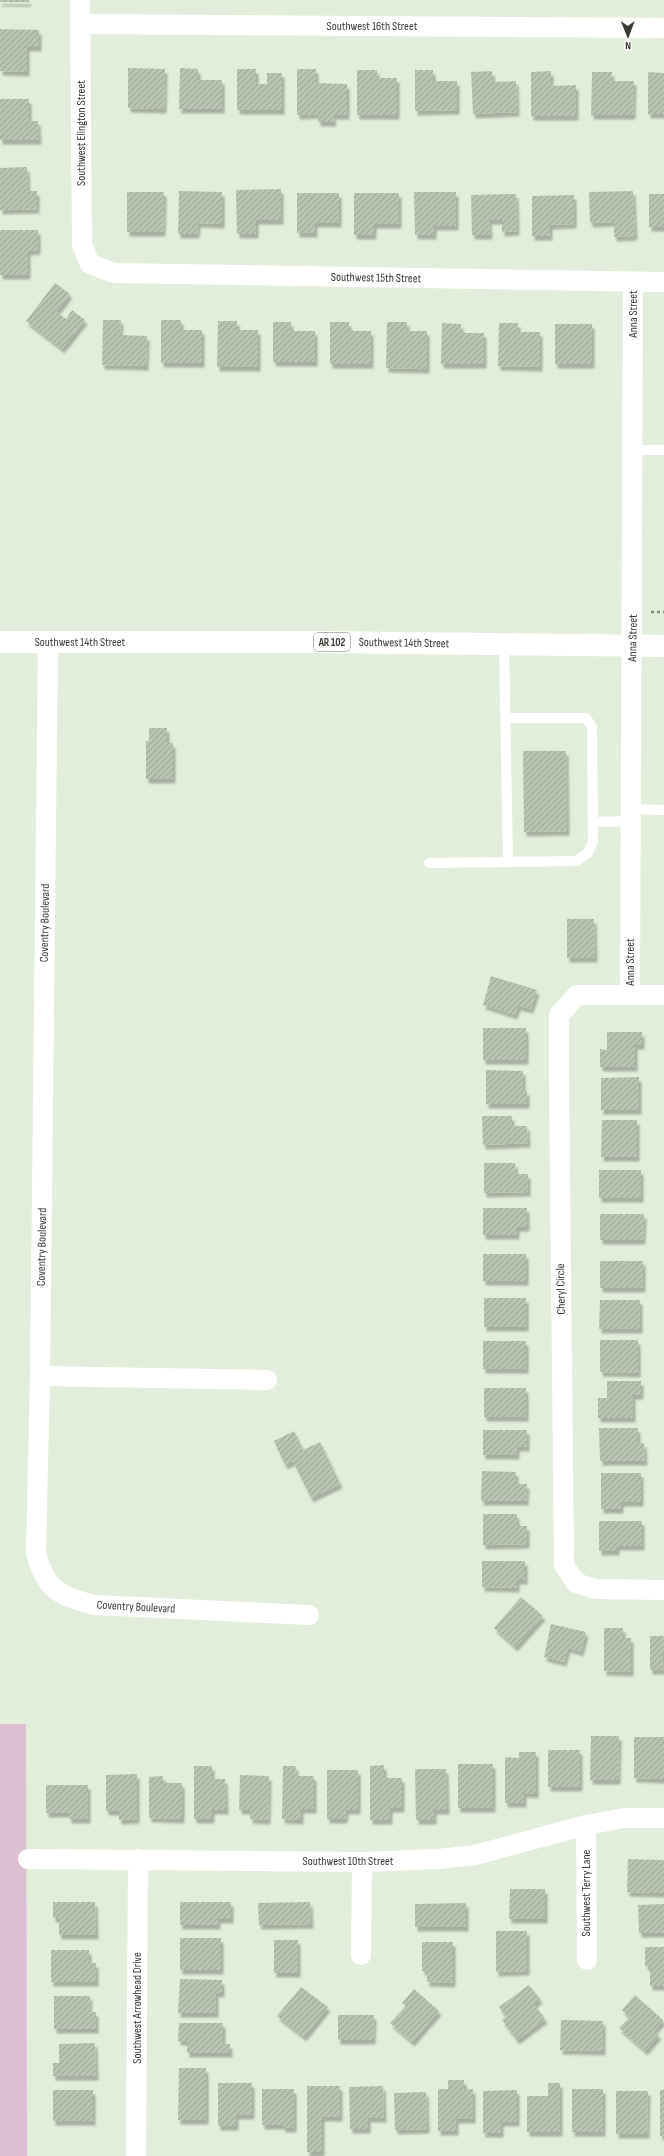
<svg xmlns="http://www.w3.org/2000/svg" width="664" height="2156" viewBox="0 0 664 2156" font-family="'Sofia Sans Condensed',sans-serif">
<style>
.park{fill:#dcc0d2}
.building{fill:url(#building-hatch);filter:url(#shadow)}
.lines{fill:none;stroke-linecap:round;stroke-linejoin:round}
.path{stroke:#848c80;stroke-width:2.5;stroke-dasharray:3 3;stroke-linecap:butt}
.lane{stroke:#fff;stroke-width:10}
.street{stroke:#fff;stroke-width:20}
.primary{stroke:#fff;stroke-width:22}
.labels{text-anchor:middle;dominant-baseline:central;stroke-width:3;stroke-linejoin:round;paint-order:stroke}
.shield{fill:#fff;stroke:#727570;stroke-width:1}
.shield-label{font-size:11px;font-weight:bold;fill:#363a33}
.street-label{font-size:12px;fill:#363a33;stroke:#fff}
</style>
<defs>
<pattern id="building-hatch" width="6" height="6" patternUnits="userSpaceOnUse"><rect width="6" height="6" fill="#b9c5b2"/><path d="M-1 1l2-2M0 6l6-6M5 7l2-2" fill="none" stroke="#97a191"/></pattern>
<filter id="shadow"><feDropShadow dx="2.5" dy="4.5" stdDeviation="1" flood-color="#0004"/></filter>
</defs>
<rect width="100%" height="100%" fill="#e2eedb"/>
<path class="park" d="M 0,1724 L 26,1724 L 27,2156 L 0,2156 Z"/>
<path class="building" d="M 0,0 L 29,0 L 29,2 L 0,2 Z
M 0,29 L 39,30 L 39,47 L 27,47 L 27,72 L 0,71 Z
M 128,68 L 165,69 L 164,109 L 128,108 Z
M 180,68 L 198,69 L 198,80 L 222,80 L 222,109 L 179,109 Z
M 237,69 L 256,69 L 256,84 L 267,84 L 267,73 L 282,73 L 282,110 L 237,110 Z
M 297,69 L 316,69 L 316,83 L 347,84 L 347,115 L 333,115 L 334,122 L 318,122 L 318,114 L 297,115 Z
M 357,70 L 377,70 L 377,78 L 397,78 L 397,115 L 357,115 Z
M 415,70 L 433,70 L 433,81 L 457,81 L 457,110 L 415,111 Z
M 492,71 L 493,82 L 516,81 L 517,112 L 473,114 L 471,72 Z
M 551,71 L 551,86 L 576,85 L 576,116 L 531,116 L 531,72 Z
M 592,72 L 612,72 L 611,81 L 634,81 L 633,115 L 591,115 Z
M 648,72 L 664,73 L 664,114 L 648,114 Z
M 0,99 L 29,99 L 29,121 L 38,121 L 39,140 L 0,140 Z
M 27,167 L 28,191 L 37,191 L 37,209 L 0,210 L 0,168 Z
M 281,189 L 281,220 L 256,220 L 256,234 L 237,234 L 236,190 Z
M 179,191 L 222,192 L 222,224 L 198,223 L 197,234 L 178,234 Z
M 633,191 L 635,236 L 614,237 L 614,222 L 590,223 L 589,192 Z
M 127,192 L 164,192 L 163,232 L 127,232 Z
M 414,192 L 456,192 L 456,226 L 434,226 L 434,235 L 415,235 Z
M 297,193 L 339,193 L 339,223 L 315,223 L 315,233 L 297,233 Z
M 354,193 L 399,193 L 399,224 L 374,224 L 374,235 L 354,235 Z
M 516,194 L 517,231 L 502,232 L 502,220 L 489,220 L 490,235 L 472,235 L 471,195 Z
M 649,194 L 664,194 L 664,227 L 649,227 Z
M 574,195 L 574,224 L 550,225 L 550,236 L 532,236 L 532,196 Z
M 0,230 L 38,230 L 38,250 L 28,251 L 28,275 L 0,275 Z
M 55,283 L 70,294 L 56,312 L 66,319 L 72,310 L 85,320 L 62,349 L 26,321 Z
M 103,320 L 121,320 L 120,335 L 147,336 L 146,366 L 102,365 Z
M 161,320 L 181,320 L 181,330 L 202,330 L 202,363 L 161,363 Z
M 218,321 L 237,321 L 237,330 L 258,330 L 258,367 L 217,367 Z
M 273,322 L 291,322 L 291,331 L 315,331 L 315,362 L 273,362 Z
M 330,322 L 349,322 L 349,331 L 371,331 L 371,364 L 330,364 Z
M 387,322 L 407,322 L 407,331 L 427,331 L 427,369 L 386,368 Z
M 442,323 L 461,324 L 461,333 L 484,333 L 484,364 L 441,364 Z
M 499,323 L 518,323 L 518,332 L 540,332 L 540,367 L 498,366 Z
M 555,324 L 592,324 L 592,364 L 555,364 Z
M 149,728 L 167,728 L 167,743 L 173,743 L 173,779 L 146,779 L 146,741 L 149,741 Z
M 523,751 L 566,751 L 567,831 L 524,832 Z
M 567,919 L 594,919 L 595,958 L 567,958 Z
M 491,976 L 537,990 L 531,1009 L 518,1006 L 515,1015 L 483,1005 Z
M 483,1028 L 526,1028 L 526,1060 L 483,1060 Z
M 607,1032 L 642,1032 L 642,1045 L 635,1045 L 635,1067 L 600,1067 L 600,1049 L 607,1050 Z
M 486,1070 L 523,1071 L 523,1091 L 527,1091 L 527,1104 L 486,1104 Z
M 639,1077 L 639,1110 L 601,1110 L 601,1078 Z
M 482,1116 L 512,1116 L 512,1126 L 527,1126 L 528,1143 L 483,1145 Z
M 602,1120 L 637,1120 L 637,1157 L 601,1157 Z
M 484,1163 L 515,1163 L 516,1174 L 528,1174 L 528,1192 L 484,1193 Z
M 599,1170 L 641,1170 L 641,1198 L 599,1198 Z
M 483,1208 L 527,1208 L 527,1227 L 517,1227 L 517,1235 L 483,1235 Z
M 600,1214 L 644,1214 L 643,1240 L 600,1240 Z
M 483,1254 L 526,1254 L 526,1281 L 483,1281 Z
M 600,1261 L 643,1261 L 643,1288 L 600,1288 Z
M 484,1298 L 526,1298 L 526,1327 L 484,1327 Z
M 600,1300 L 640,1300 L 640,1329 L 599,1329 Z
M 600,1340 L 638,1340 L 638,1373 L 600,1372 Z
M 483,1341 L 526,1341 L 526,1369 L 483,1369 Z
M 607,1381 L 641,1381 L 641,1395 L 633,1395 L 633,1418 L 598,1418 L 598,1398 L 607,1398 Z
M 484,1388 L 526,1388 L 526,1417 L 484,1417 Z
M 599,1428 L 638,1428 L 638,1443 L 644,1443 L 645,1461 L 600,1461 Z
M 483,1430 L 527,1430 L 527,1447 L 517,1447 L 517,1455 L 483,1455 Z
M 294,1431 L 303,1450 L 320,1442 L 340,1484 L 311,1498 L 293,1461 L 285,1465 L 274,1441 Z
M 482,1471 L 516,1472 L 516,1484 L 527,1484 L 526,1501 L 481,1501 Z
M 601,1473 L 641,1473 L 641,1502 L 621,1502 L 621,1509 L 601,1509 Z
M 483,1514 L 517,1514 L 517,1526 L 527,1526 L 527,1544 L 483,1545 Z
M 599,1521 L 642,1521 L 642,1546 L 617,1546 L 617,1551 L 599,1551 Z
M 482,1561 L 525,1561 L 525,1580 L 517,1580 L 517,1588 L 482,1587 Z
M 521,1597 L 543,1616 L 515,1647 L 494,1628 Z
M 551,1624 L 586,1632 L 581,1652 L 568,1648 L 564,1662 L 544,1657 Z
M 604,1628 L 623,1628 L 623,1638 L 631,1638 L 631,1672 L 604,1671 Z
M 650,1636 L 664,1636 L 662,1670 L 650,1670 Z
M 591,1736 L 619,1736 L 618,1780 L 590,1780 Z
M 634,1737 L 664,1737 L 664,1779 L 634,1778 Z
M 548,1750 L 580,1750 L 580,1787 L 548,1787 Z
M 519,1752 L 536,1752 L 536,1794 L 524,1793 L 524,1803 L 505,1803 L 505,1757 L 519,1758 Z
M 458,1764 L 493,1764 L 493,1808 L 458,1808 Z
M 384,1765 L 384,1778 L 402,1778 L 402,1808 L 390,1808 L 390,1820 L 370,1820 L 370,1766 Z
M 194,1766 L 212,1766 L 212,1779 L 225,1779 L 226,1810 L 212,1810 L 212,1819 L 194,1819 Z
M 283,1766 L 296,1766 L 295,1776 L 314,1776 L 314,1809 L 301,1809 L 301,1820 L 282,1819 Z
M 415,1769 L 446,1769 L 447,1810 L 434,1810 L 434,1820 L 416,1820 Z
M 327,1770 L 358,1770 L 358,1810 L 346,1810 L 345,1819 L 327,1819 Z
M 137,1774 L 137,1819 L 119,1820 L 119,1811 L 106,1811 L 106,1775 Z
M 240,1775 L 269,1776 L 268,1820 L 250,1819 L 250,1810 L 239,1810 Z
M 163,1776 L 163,1783 L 182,1783 L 182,1819 L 149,1818 L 149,1777 Z
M 46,1785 L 88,1785 L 88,1819 L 69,1819 L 69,1813 L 46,1813 Z
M 628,1859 L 664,1860 L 664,1893 L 627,1892 Z
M 510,1889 L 545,1889 L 545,1919 L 509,1919 Z
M 53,1902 L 95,1902 L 96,1935 L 59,1935 L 59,1918 L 53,1918 Z
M 180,1902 L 231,1902 L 231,1919 L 218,1919 L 218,1925 L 180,1925 Z
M 310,1902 L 311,1924 L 259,1925 L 258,1903 Z
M 466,1903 L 466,1927 L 415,1927 L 415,1904 Z
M 664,1904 L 664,1933 L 639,1933 L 638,1905 Z
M 496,1931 L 527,1931 L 527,1971 L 496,1972 Z
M 180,1938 L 221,1938 L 221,1970 L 180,1970 Z
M 274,1940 L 298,1940 L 298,1973 L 274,1973 Z
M 422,1942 L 453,1942 L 453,1983 L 427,1982 L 427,1971 L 422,1971 Z
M 645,1947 L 664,1947 L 664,1986 L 650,1986 L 650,1966 L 645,1966 Z
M 51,1950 L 89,1950 L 89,1963 L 96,1963 L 96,1982 L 51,1982 Z
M 180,1979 L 222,1980 L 222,1993 L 216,1993 L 216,2013 L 178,2013 Z
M 529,1985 L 540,1999 L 534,2004 L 545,2019 L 517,2040 L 502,2020 L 506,2017 L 499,2007 Z
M 301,1987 L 328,2007 L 304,2037 L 277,2016 Z
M 414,1989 L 439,2011 L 412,2042 L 390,2023 L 406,2006 L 402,2003 Z
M 635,1995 L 663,2020 L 654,2031 L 659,2035 L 645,2051 L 619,2028 L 630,2017 L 622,2010 Z
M 54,1996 L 90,1996 L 89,2012 L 96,2012 L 96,2029 L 54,2029 Z
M 338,2015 L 374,2015 L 373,2040 L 338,2040 Z
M 561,2020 L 603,2021 L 603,2051 L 560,2050 Z
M 179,2023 L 223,2023 L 223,2044 L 230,2044 L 230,2053 L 187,2053 L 187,2041 L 178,2041 Z
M 95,2043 L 96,2076 L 53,2076 L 53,2063 L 59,2063 L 59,2044 Z
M 179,2068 L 206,2068 L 206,2120 L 178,2120 Z
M 448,2080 L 464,2080 L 464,2089 L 473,2089 L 473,2119 L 456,2119 L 456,2131 L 438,2131 L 438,2089 L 448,2089 Z
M 218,2083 L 252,2083 L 252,2115 L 236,2115 L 236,2126 L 218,2126 Z
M 548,2083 L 560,2083 L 560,2132 L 527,2132 L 527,2096 L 548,2096 Z
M 307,2086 L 340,2086 L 340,2117 L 322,2117 L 322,2152 L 307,2152 Z
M 383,2086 L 384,2118 L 368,2118 L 368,2129 L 350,2129 L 349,2087 Z
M 262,2089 L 294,2089 L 294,2128 L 283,2128 L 283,2125 L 262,2125 Z
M 572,2089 L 603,2089 L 603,2132 L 572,2132 Z
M 53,2090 L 93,2090 L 93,2121 L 53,2121 Z
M 517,2090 L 517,2122 L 501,2122 L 501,2133 L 483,2133 L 483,2091 Z
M 660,2090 L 664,2090 L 664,2136 L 660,2136 Z
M 616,2091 L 648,2091 L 647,2134 L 616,2134 Z
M 426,2092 L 427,2129 L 395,2130 L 394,2093 Z"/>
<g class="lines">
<path class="path" d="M 651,612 L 664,612"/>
<path class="lane" d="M 633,450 L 664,450
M 504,644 L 508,862 L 576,861 L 588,853 L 593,841 L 592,727 L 586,718 L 505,718
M 630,809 L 664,810
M 594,822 L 630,821
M 429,863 L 508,862"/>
<path class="street" d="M 80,0 L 82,245 L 90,264 L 114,273 L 664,282
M 80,24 L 664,28
M 48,642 L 40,1376 L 36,1553 C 45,1589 60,1597 95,1605 L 309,1615
M 630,994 L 633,282
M 664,995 L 577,995 L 559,1015 L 559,1080 L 564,1565 L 576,1583 L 596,1589 L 664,1590
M 40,1376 L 267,1380
M 586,1825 L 587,1960
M 28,1859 L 362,1862 L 438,1859 L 475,1855 L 586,1825 L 625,1818 L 664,1818
M 361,1955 L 362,1862
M 136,2156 L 138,1859"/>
<path class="primary" d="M 0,642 L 318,642 L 664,646"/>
</g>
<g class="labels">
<rect class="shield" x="314" y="633" width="36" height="18" rx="3"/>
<g class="shield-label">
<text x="332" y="642">AR 102</text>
</g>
<g class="street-label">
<text x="372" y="26">Southwest 16th Street</text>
<text transform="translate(81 133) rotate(-90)">Southwest Elington Street</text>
<text transform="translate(376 278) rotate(1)">Southwest 15th Street</text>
<text transform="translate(633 314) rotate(-90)">Anna Street</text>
<text transform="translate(633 638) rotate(-89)">Anna Street</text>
<text x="80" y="642">Southwest 14th Street</text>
<text transform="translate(404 643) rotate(1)">Southwest 14th Street</text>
<text transform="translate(45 923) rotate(-89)">Coventry Boulevard</text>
<text transform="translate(630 962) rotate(-90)">Anna Street</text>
<text transform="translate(42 1247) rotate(-89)">Coventry Boulevard</text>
<text transform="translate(561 1289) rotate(-91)">Cheryl Circle</text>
<text transform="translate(136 1607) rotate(3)">Coventry Boulevard</text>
<text x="348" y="1861">Southwest 10th Street</text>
<text transform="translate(586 1893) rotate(-90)">Southwest Terry Lane</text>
<text transform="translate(137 2008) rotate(-90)">Southwest Arrowhead Drive</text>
</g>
</g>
<g transform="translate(628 36) rotate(179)" stroke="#ffffff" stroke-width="3" paint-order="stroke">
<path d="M0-3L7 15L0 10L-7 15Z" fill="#363a33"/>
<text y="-6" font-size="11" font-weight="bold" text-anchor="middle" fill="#363a33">N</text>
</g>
</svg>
